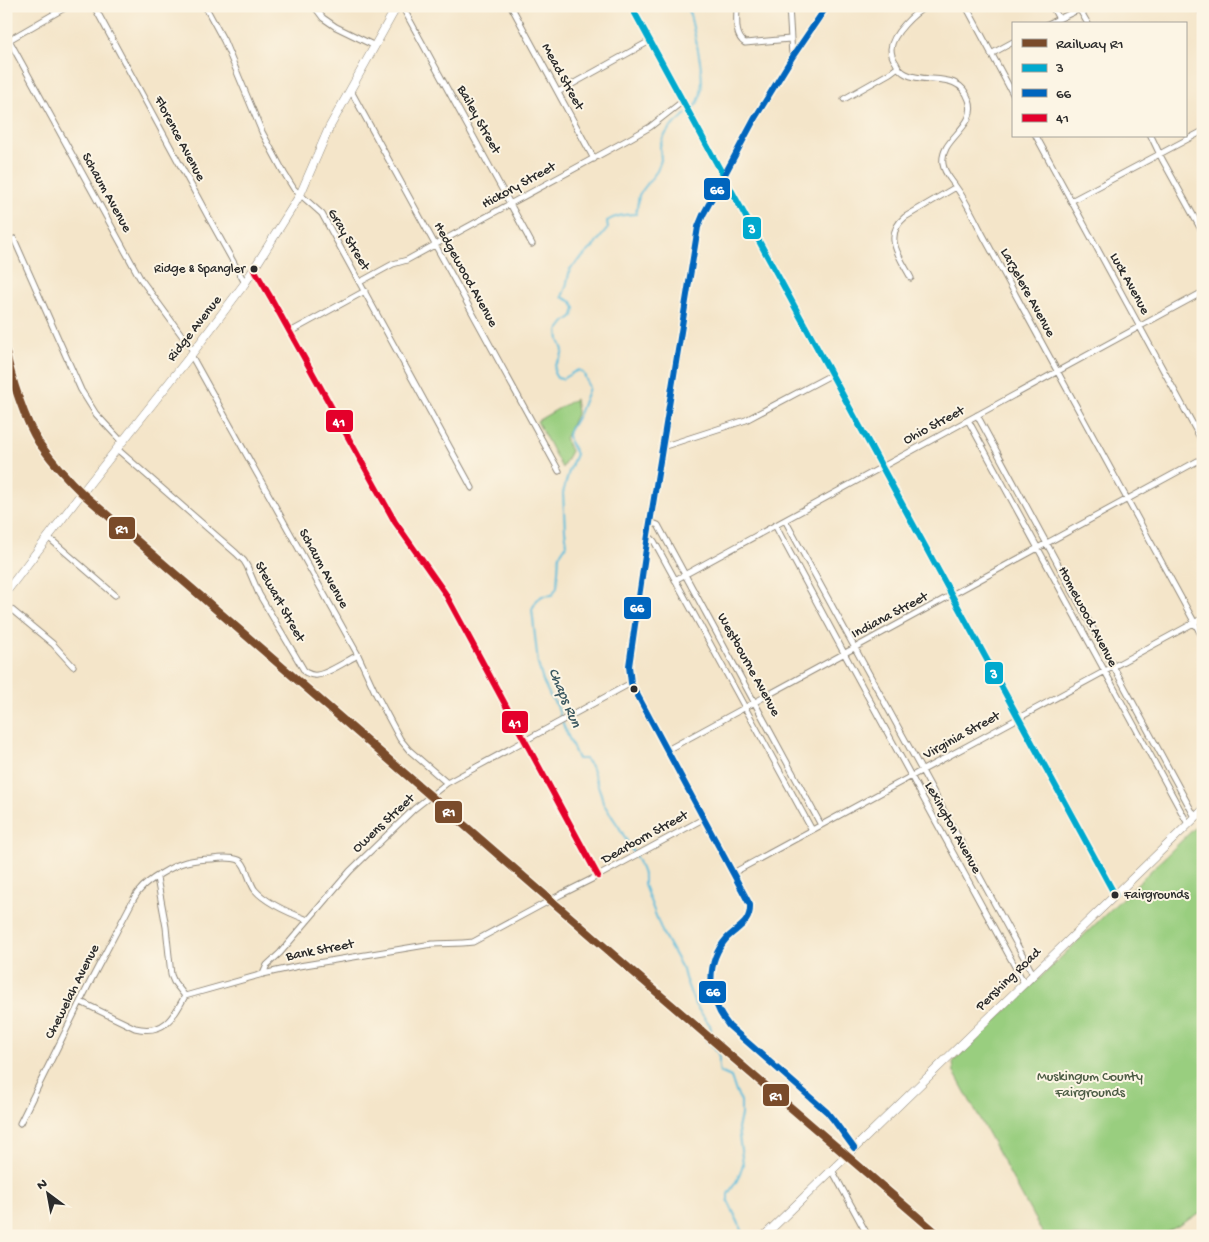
<svg xmlns="http://www.w3.org/2000/svg" width="1209" height="1242" viewBox="0 0 1209 1242" font-family="'Gochi Hand',sans-serif">
<style>
.green{fill:#99ce7f;stroke:#627c55}
.lines{fill:none;stroke-linecap:round;stroke-linejoin:round}
.stream{stroke:#5ebddc;stroke-width:2}
.street-casing{stroke:#90887a;stroke-width:7}
.secondary-casing{stroke:#90887a;stroke-width:9}
.street{stroke:#fff;stroke-width:5}
.secondary{stroke:#fff;stroke-width:8}
.bus-1-casing{stroke:#fcf5e5;stroke-width:10}
.bus-2-casing{stroke:#fcf5e5;stroke-width:10}
.bus-3-casing{stroke:#fcf5e5;stroke-width:10}
.bus-1{stroke:#00a9ce;stroke-width:6}
.bus-2{stroke:#0065bd;stroke-width:6}
.bus-3{stroke:#e4002b;stroke-width:6}
.rail-1-casing{stroke:#fcf5e5;stroke-width:11}
.rail-1{stroke:#7a4b2a;stroke-width:8}
.bus-dot{fill:#2b2b2b;stroke:#fcf5e5;stroke-width:2}
.labels{text-anchor:middle;dominant-baseline:central;stroke-width:4;stroke-linejoin:round;paint-order:stroke}
.bus-label{font-size:13px;fill:#2b2b2b;stroke:#fcf5e5;text-anchor:end}
.street-label{font-size:14px;fill:#2b2b2b;stroke:#fcf5e5}
.park-label{font-size:14px;fill:#4c5c44;stroke:#fcf5e5}
.water-label{font-size:15px;font-style:italic;fill:#3a5760;stroke:#fcf5e5}
.line-badge{stroke:#fcf5e5;stroke-width:2}
.badge-label{font-size:14px;text-anchor:middle;font-weight:bold;fill:#fff}
</style>
<rect width="100%" height="100%" fill="#fcf5e5"/>
<filter id="ink" filterUnits="userSpaceOnUse"><feTurbulence type="fractalNoise" baseFrequency=".02" numOctaves="2"/><feDisplacementMap in="SourceGraphic" scale="10" xChannelSelector="R" yChannelSelector="G"/><feConvolveMatrix kernelMatrix="1 2 1 2 8 2 1 2 1" color-interpolation-filters="sRGB"/></filter>
<filter id="wash" filterUnits="userSpaceOnUse"><feTurbulence type="fractalNoise" baseFrequency=".0096" numOctaves="4" result="noise"/><feDisplacementMap in="SourceGraphic" scale="20" xChannelSelector="R" yChannelSelector="G"/><feGaussianBlur stdDeviation="1.12" result="paint"/><feColorMatrix in="noise" values="0 0 0 0 0 0 0 0 0 0 0 0 0 0 0 0 0 1.4 0 .05"/><feComposite in="paint" operator="in"/></filter>
<g filter="url(#wash)">
<rect width="100%" height="100%" fill="#f4e5c9"/>
<path class="green" d="M 575,399 L 577,412 L 565,439 L 571,451 L 562,468 L 537,421 Z
M 1203,820 L 1203,1212 L 1160,1236 L 1044,1236 L 954,1072 L 953,1062 Z"/>
<g class="lines">
<path class="stream" d="M 688,6 C 693,30 709,81 698,102 C 696,105 693,108 690,110
M 686,114 L 669,129 L 663,138 L 660,146 L 661,160 L 657,171 L 639,195 L 636,214 C 626,214 615,216 607,221 L 608,228 L 593,247 L 570,269 L 566,287 L 562,297 L 572,302 L 575,308 L 573,316 L 565,322 L 558,331 L 559,340 L 563,350 L 561,357 L 555,365 L 554,373 L 557,378 L 562,379 L 574,372 L 579,370 L 584,374 L 589,388 L 579,414 L 569,431 L 568,435 L 569,440 L 576,454 L 569,471 L 563,493 L 565,530 L 567,544 L 559,556 L 557,587 L 552,595 L 542,596 L 537,600 L 532,609 L 538,664 L 543,681 L 550,696 L 557,706 L 564,727 L 578,759 L 585,759 L 591,766 L 601,794 L 603,803 L 619,827 L 638,861 L 644,877 L 644,885 L 663,934 L 683,970 L 685,978 L 695,1005 L 710,1025 L 711,1030 L 706,1040 C 712,1045 718,1050 719,1058 C 719,1063 718,1067 720,1072 L 731,1077 L 736,1092 L 741,1101 L 741,1115 L 738,1129 L 743,1164 L 740,1174 L 736,1182 L 728,1194 L 728,1201 L 742,1230 L 743,1236"/>
</g>
</g>
<g filter="url(#ink)">
<g class="lines">
<g class="street-casing">
<path id="street" d="M 68,6 L 9,40 L 140,278 L 194,352
M 94,6 L 210,220 L 245,283
M 205,6 L 224,41 L 262,132 L 284,173 L 294,189 L 322,214 L 472,488
M 314,6 L 323,18 L 336,27 L 375,46
M 402,6 L 532,244
M 511,6 L 594,159
M 737,6 C 737,18 734,36 745,43 L 790,39
M 789,6 L 792,56
M 827,6 L 793,56 L 755,118 L 703,215 L 698,227 L 648,535 L 629,666 L 631,683 L 750,905 C 751,923 738,927 727,938 C 704,964 708,1000 729,1026 L 827,1112 L 835,1122 L 854,1148
M 927,6 C 914,13 892,34 891,49 C 891,54 893,59 896,63 C 898,68 902,72 906,74 C 927,85 959,70 969,100 C 979,127 939,138 943,164 C 944,173 951,179 956,187 C 967,202 975,220 984,237 L 1203,638
M 966,6 L 1013,94
M 1052,6 L 1059,19
M 1080,10 L 1088,24
M 1048,24 L 1086,6
M 991,54 L 1013,42
M 351,91 L 559,471
M 558,92 L 650,41
M 844,99 L 890,73 L 898,67
M 1036,136 L 1203,443
M 1151,136 L 1162,159 L 1203,233
M 1071,201 L 1203,131
M 14,239 L 81,390 L 96,414 L 122,442
M 254,269 L 271,298 L 395,522 L 445,593 L 598,876
M 911,278 C 900,257 882,236 905,217 L 956,187
M 360,282 L 393,264 L 407,260 L 629,139 L 650,127 L 683,101
M 290,332 L 365,291
M 191,355 L 358,655 L 376,694 L 400,739 L 409,750 L 447,783
M 977,415 L 1195,817
M 968,420 L 1188,824
M 662,447 L 746,420 L 831,375
M 117,449 L 236,553 L 244,561 L 247,566 L 259,594 L 305,672 C 309,674 312,676 317,675 C 328,674 348,660 358,655
M 785,520 L 1033,974
M 650,522 L 658,525 L 821,825
M 775,525 L 844,653 L 1024,983
M 648,535 L 654,541 L 812,830
M 48,537 L 115,595
M 675,580 L 1203,292
M 6,605 L 53,644 L 73,666
M 667,750 L 1203,458
M 733,873 L 1203,618
M 157,878 L 166,927 L 171,975 L 174,982 L 185,996
M 263,974 L 267,965 L 280,953 L 350,871 L 414,809 L 447,783 L 631,683
M 185,996 L 263,974 L 299,966 L 432,944 C 446,943 459,944 473,942 L 562,894 L 598,876 L 703,819
M 81,1002 L 135,1028 C 164,1035 173,1018 185,996
M 20,1123 L 88,986 L 132,902 C 134,898 137,893 140,890 C 148,880 174,865 186,862 C 194,860 203,859 212,859 C 220,858 231,857 239,860 C 247,864 249,883 255,890 C 266,903 292,914 308,920
M 832,1170 L 868,1236"/>
</g>
<g class="secondary-casing">
<path id="secondary" d="M 631,6 L 1115,895
M 1199,6 L 1203,13
M 6,592 L 78,498 L 191,355 L 245,283 L 300,195 L 329,128 L 397,6
M 764,1236 L 1203,810"/>
</g>
<use href="#street" class="street"/>
<use href="#secondary" class="secondary"/>
<g class="bus-1-casing">
<path id="bus-1" d="M 631,6 L 1115,895"/>
</g>
<g class="bus-2-casing">
<path id="bus-2" d="M 827,6 L 793,56 L 755,118 L 703,215 L 698,227 L 648,535 L 629,666 L 631,683 L 750,905 C 751,923 738,927 727,938 C 704,964 708,1000 729,1026 L 827,1112 L 835,1122 L 854,1148"/>
</g>
<g class="bus-3-casing">
<path id="bus-3" d="M 254,269 L 271,298 L 395,522 L 445,593 L 598,876"/>
</g>
<use href="#bus-1" class="bus-1"/>
<use href="#bus-2" class="bus-2"/>
<use href="#bus-3" class="bus-3"/>
<g class="rail-1-casing">
<path id="rail-1" d="M 6,352 C 11,378 25,421 39,443 C 52,461 66,478 82,493 L 631,970 L 940,1236"/>
</g>
<use href="#rail-1" class="rail-1"/>
</g>
</g>
<g class="bus-dot">
<circle cx="254" cy="269" r="4.5"/>
<circle cx="634" cy="689" r="4.5"/>
<circle cx="1115" cy="895" r="4.5"/>
</g>
<g class="labels">
<g class="bus-label">
<text x="245" y="269">Ridge &amp; Spangler</text>
<text x="1124" y="895" text-anchor="start">Fairgrounds</text>
</g>
<g class="street-label">
<text transform="translate(562 77) rotate(61)">Mead Street</text>
<text transform="translate(478 120) rotate(61)">Bailey Street</text>
<text transform="translate(179 139) rotate(62)">Florence Avenue</text>
<text transform="translate(519 186) rotate(-29)">Hickory Street</text>
<text transform="translate(106 193) rotate(61)">Schaum Avenue</text>
<text transform="translate(348 240) rotate(59)">Gray Street</text>
<text transform="translate(465 275) rotate(61)">Hedgewood Avenue</text>
<text transform="translate(1129 284) rotate(61)">Luck Avenue</text>
<text transform="translate(1027 293) rotate(61)">Larzelere Avenue</text>
<text transform="translate(195 329) rotate(-52)">Ridge Avenue</text>
<text transform="translate(934 426) rotate(-28)">Ohio Street</text>
<text transform="translate(323 569) rotate(61)">Schaum Avenue</text>
<text transform="translate(279 602) rotate(61)">Stewart Street</text>
<text transform="translate(890 616) rotate(-28)">Indiana Street</text>
<text transform="translate(1087 617) rotate(62)">Homewood Avenue</text>
<text transform="translate(748 665) rotate(61)">Westbourne Avenue</text>
<text transform="translate(962 736) rotate(-29)">Virginia Street</text>
<text transform="translate(384 824) rotate(-43)">Owens Street</text>
<text transform="translate(952 828) rotate(61)">Lexington Avenue</text>
<text transform="translate(645 838) rotate(-29)">Dearborn Street</text>
<text transform="translate(320 951) rotate(-11)">Bank Street</text>
<text transform="translate(1009 980) rotate(-44)">Pershing Road</text>
<text transform="translate(73 992) rotate(-63)">Chewelah Avenue</text>
</g>
<g class="park-label">
<text x="1090" y="1077">Muskingum County<tspan x="1090" dy="16">Fairgrounds</tspan></text>
</g>
<g class="water-label">
<text transform="translate(564 698) rotate(67)">Chaps Run</text>
</g>
</g>
<g class="line-badge">
<rect x="703" y="177" width="28" height="24" rx="5" fill="#0065bd"/>
<rect x="742" y="216" width="20" height="24" rx="5" fill="#00a9ce"/>
<rect x="325" y="409" width="29" height="24" rx="5" fill="#e4002b"/>
<rect x="108" y="516" width="28" height="24" rx="5" fill="#7a4b2a"/>
<rect x="623" y="596" width="29" height="24" rx="5" fill="#0065bd"/>
<rect x="984" y="661" width="20" height="24" rx="5" fill="#00a9ce"/>
<rect x="501" y="710" width="28" height="24" rx="5" fill="#e4002b"/>
<rect x="434" y="800" width="29" height="24" rx="5" fill="#7a4b2a"/>
<rect x="698" y="980" width="29" height="24" rx="5" fill="#0065bd"/>
<rect x="762" y="1083" width="28" height="24" rx="5" fill="#7a4b2a"/>
</g>
<g class="badge-label">
<text x="717" y="194">66</text>
<text x="752" y="233">3</text>
<text x="339" y="426">41</text>
<text x="122" y="533">R1</text>
<text x="637" y="612">66</text>
<text x="994" y="678">3</text>
<text x="515" y="727">41</text>
<text x="449" y="816">R1</text>
<text x="713" y="996">66</text>
<text x="776" y="1100">R1</text>
</g>
<rect width="1209" height="1242" fill="none" stroke="#fcf5e5" stroke-width="25"/>
<rect x="1012" y="22" width="175" height="115" fill="#fcf5e5" stroke="#a8a49b"/>
<rect x="1022" y="39" width="25" height="8" fill="#7a4b2a" stroke="#a8a49b"/>
<text x="1056" y="48" font-size="15" fill="#2b2b2b">Railway R1</text>
<rect x="1022" y="64" width="25" height="8" fill="#00a9ce" stroke="#a8a49b"/>
<text x="1056" y="72" font-size="15" fill="#2b2b2b">3</text>
<rect x="1022" y="89" width="25" height="8" fill="#0065bd" stroke="#a8a49b"/>
<text x="1056" y="98" font-size="15" fill="#2b2b2b">66</text>
<rect x="1022" y="114" width="25" height="8" fill="#e4002b" stroke="#a8a49b"/>
<text x="1056" y="122" font-size="15" fill="#2b2b2b">41</text>
<g transform="translate(48 1194) rotate(328)" stroke="#fcf5e5" stroke-width="4" paint-order="stroke">
<path d="M0-4L9 19L0 12L-9 19Z" fill="#2b2b2b"/>
<text y="-8" font-size="14" font-weight="bold" text-anchor="middle" fill="#2b2b2b">N</text>
</g>
</svg>
